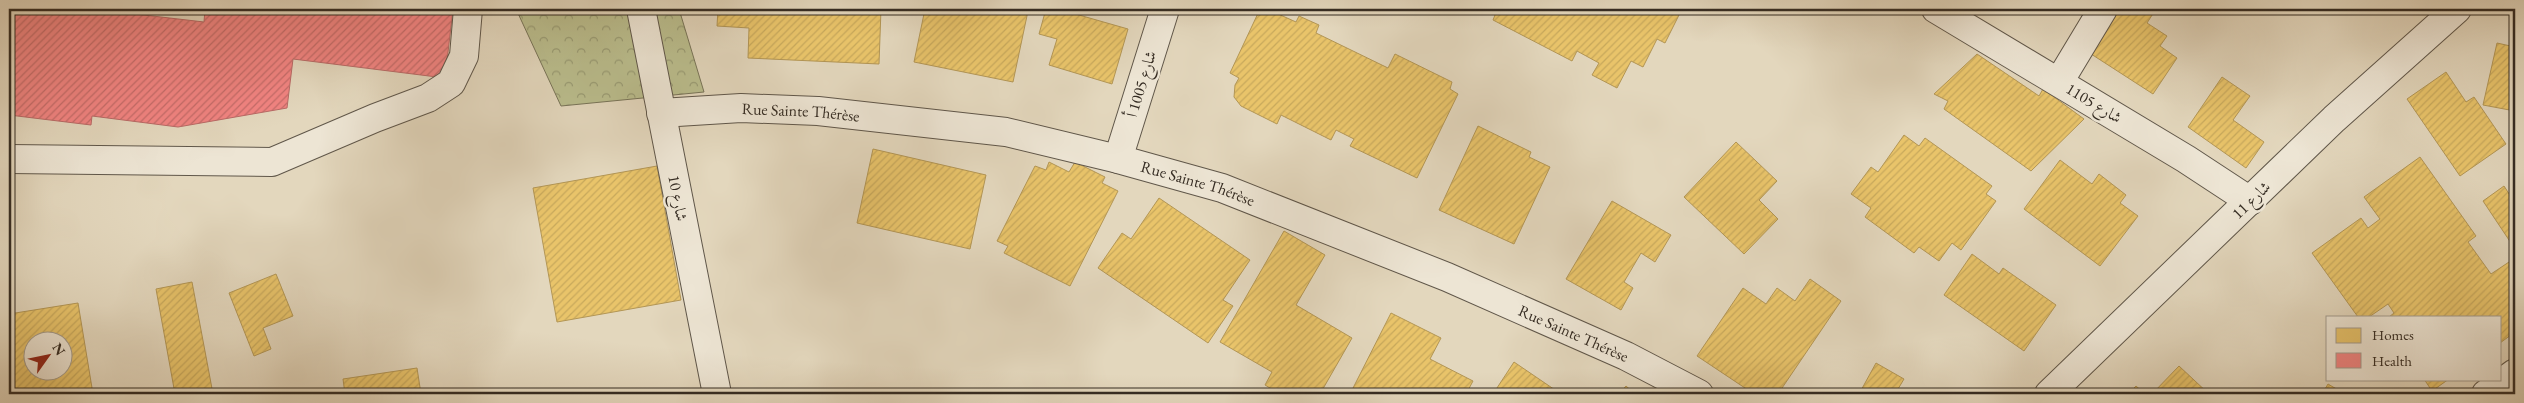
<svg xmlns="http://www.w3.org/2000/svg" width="2524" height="403" viewBox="0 0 2524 403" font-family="'EB Garamond',Amiri,serif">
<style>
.forest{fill:url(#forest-crowns);stroke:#787458}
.homes{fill:url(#homes-hatch);stroke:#b39655;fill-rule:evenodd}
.health{fill:url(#health-hatch);stroke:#b96a66}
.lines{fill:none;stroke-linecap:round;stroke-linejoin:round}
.minor-casing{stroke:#60574a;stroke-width:30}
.minor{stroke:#ede5d4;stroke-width:28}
.labels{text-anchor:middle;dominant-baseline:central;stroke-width:5;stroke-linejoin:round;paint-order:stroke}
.street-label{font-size:16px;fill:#352c23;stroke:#ede5d4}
</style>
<defs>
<pattern id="forest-crowns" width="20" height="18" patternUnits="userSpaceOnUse" patternTransform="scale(1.25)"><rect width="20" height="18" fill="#babd8d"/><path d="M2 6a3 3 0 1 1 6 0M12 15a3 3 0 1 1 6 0" fill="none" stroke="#989a73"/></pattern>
<pattern id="homes-hatch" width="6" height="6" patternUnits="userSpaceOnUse" patternTransform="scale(1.25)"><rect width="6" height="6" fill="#e9c46a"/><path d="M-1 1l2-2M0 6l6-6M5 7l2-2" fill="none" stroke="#c8a95c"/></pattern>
<pattern id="health-hatch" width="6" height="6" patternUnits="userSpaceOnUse" patternTransform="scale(1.25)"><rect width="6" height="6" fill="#f28482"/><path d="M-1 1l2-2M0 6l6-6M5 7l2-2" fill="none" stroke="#c56c6a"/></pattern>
</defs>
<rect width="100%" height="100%" fill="#e3d7bd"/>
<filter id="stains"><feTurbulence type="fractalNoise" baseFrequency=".004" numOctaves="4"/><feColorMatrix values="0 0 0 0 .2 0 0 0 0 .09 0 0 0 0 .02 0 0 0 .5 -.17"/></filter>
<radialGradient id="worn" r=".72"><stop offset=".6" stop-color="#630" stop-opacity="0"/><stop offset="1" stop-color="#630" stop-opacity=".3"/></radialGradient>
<path class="forest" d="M 516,9 L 679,9 L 704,92 L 561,106 Z"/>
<path class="homes" d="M 718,9 L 881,9 L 879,64 L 748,58 L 749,28 L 717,26 Z
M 925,9 L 1028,11 L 1013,82 L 914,62 Z
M 1046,9 L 1073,9 L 1072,13 L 1128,29 L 1112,84 L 1049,65 L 1057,39 L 1039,34 Z
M 1260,9 L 1267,9 L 1296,22 L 1299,16 L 1319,25 L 1316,33 L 1388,68 L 1395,54 L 1452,82 L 1450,89 L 1458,94 L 1417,178 L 1350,146 L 1354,139 L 1336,130 L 1331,140 L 1281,115 L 1277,124 L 1241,106 L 1234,97 L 1235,85 L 1239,78 L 1230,73 Z
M 1494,9 L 1682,9 L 1665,43 L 1657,39 L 1643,67 L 1631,61 L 1617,88 L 1592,75 L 1599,63 L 1577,51 L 1572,61 L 1493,20 L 1497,10 Z
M 2115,9 L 2156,9 L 2147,23 L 2167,36 L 2160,46 L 2177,58 L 2153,94 L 2088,52 Z
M 2497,43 L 2515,47 L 2515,111 L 2483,105 Z
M 1977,54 L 2039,96 L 2043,89 L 2084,119 L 2031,171 L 1944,109 L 1948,101 L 1934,94 Z
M 2446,72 L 2466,102 L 2474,97 L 2506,144 L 2460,176 L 2407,99 Z
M 2222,77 L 2250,96 L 2233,120 L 2264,142 L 2246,168 L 2188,127 Z
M 1478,126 L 1531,152 L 1529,157 L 1550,167 L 1514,244 L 1439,210 Z
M 1904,135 L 1919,146 L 1925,138 L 1992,186 L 1986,194 L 1996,201 L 1961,250 L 1952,243 L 1939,261 L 1919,247 L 1914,253 L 1865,217 L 1871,208 L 1851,194 L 1871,167 L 1878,172 Z
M 1736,142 L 1777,181 L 1759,200 L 1778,219 L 1744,254 L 1684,197 Z
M 873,149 L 986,175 L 970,249 L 857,223 Z
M 2420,157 L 2476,236 L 2468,242 L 2491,274 L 2509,262 L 2515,270 L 2515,332 L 2500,343 L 2500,317 L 2389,317 L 2394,313 L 2388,304 L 2369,317 L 2358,317 L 2312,253 L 2361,218 L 2368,228 L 2380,219 L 2364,197 Z
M 2060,160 L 2092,184 L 2099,174 L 2126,195 L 2120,203 L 2138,216 L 2100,266 L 2024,209 Z
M 1049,162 L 1069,172 L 1075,162 L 1105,177 L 1102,183 L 1118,191 L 1070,286 L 1004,253 L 1008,246 L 997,241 L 1035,166 L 1046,170 Z
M 657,166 L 681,300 L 557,322 L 533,188 Z
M 2504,186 L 2515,203 L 2515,249 L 2483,201 Z
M 1159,198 L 1250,260 L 1223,300 L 1233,306 L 1208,343 L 1098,268 L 1122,233 L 1131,239 Z
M 1612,201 L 1671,235 L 1655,262 L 1641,253 L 1624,282 L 1633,288 L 1621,310 L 1566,279 Z
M 1284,231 L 1325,255 L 1296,305 L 1352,338 L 1320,394 L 1280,394 L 1265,385 L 1272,372 L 1220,342 Z
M 1972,254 L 1999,274 L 2003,268 L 2056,305 L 2024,351 L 1944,295 Z
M 276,274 L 293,316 L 263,328 L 271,349 L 254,356 L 229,293 Z
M 1810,279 L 1841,301 L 1778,394 L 1754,394 L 1697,356 L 1743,288 L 1766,304 L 1777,288 L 1795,301 Z
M 192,282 L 213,394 L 175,394 L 156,289 Z
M 78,303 L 93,394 L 9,394 L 9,314 ZM 32,340 L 62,340 L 62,370 L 32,370 Z
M 1391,313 L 1441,338 L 1430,359 L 1473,381 L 1466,394 L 1350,394 Z
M 1514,362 L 1561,394 L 1493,394 Z
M 1876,363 L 1904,379 L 1895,394 L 1859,394 Z
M 2179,366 L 2209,394 L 2152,394 Z
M 417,368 L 421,394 L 345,394 L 343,379 Z
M 2424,379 L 2449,379 L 2432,391 Z
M 2328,384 L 2345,394 L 2322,394 Z
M 1626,386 L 1635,394 L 1619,394 Z
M 2136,386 L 2145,394 L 2128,394 Z"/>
<path class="health" d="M 9,9 L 92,9 L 204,22 L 205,9 L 453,9 L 445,78 L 293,59 L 287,108 L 178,127 L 92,116 L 91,125 L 9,115 Z"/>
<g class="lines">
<g class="minor-casing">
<g id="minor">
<path d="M 641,9 L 717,394"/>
<path d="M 1936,9 L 2186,159 L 2250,201"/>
<path d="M 2059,82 L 2103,9"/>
<path id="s1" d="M 661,113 L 741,108 L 818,111 L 1006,132 L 1118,159 L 1222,188 L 1447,277 L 1626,356 L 1699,394"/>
<path d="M 9,159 L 272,162 L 375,118 L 428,98 L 451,83 L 464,56 L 468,9"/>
<path d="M 1118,159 L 1165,9"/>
<path d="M 2049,394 L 2334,119 L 2457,9"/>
<path d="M 2486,394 L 2515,373"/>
</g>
</g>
<use href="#minor" class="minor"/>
</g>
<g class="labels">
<g class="street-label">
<text transform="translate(1141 84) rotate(-73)">شارع 1005 أ</text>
<text transform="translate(2094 103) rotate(31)">شارع 1105</text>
<text stroke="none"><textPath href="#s1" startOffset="140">Rue Sainte Thérèse</textPath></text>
<text stroke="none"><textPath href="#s1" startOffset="545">Rue Sainte Thérèse</textPath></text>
<text transform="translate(678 198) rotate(79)">شارع 10</text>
<text transform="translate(2251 200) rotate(-44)">شارع 11</text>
<text stroke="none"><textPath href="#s1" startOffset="950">Rue Sainte Thérèse</textPath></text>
</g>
</g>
<rect width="2524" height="403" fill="none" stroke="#e3d7bd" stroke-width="30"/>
<rect x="10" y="10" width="2504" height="383" fill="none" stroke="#352c23" stroke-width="2.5"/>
<rect x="15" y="15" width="2494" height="373" fill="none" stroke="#352c23"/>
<rect x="2326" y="316" width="175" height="65" fill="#ede5d4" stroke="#a39b8d"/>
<rect x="2336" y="328" width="25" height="15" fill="#e9c46a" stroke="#a39b8d"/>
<text x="2372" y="340" font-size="15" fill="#352c23">Homes</text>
<rect x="2336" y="353" width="25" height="15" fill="#f28482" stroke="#a39b8d"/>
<text x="2372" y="366" font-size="15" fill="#352c23">Health</text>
<g transform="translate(48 356) rotate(57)"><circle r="24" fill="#ede5d4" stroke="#a39b8d"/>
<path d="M0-4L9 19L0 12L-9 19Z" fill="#8f2418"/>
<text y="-8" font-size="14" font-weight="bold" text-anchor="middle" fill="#352c23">N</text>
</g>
<rect width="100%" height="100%" filter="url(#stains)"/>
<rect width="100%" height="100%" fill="url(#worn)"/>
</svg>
